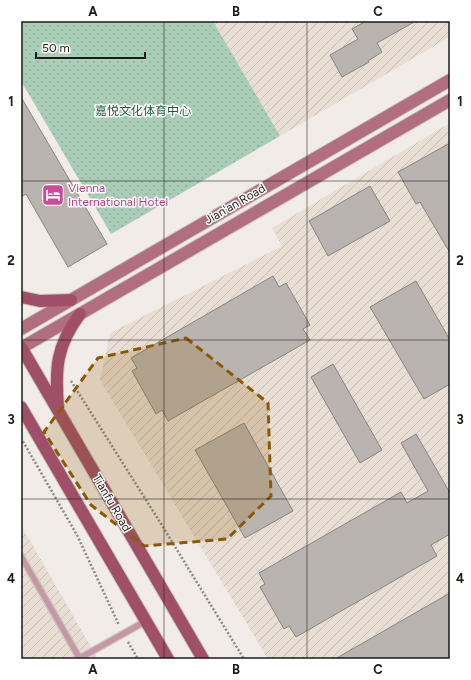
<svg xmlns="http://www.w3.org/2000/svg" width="471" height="680" viewBox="0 0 471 680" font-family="Figtree,'Noto Sans SC',sans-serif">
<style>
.industrial{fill:url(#industrial-furrows)}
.park{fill:url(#park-dots)}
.building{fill:#b9b4af;stroke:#88847f}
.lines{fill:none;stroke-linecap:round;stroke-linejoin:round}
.lane-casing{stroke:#cbc6c2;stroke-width:8}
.secondary-casing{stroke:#cbc6c2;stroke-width:14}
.primary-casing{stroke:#cbc6c2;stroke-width:14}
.path{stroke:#8b8784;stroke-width:2.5;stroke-dasharray:2 2;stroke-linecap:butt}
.lane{stroke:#c798a4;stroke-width:5.5}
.secondary{stroke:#b16e80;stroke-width:12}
.primary{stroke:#a04f68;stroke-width:12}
.marked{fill:#8b5903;fill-opacity:0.2;stroke:#8b5903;stroke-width:3;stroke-dasharray:8 5;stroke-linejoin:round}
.grid{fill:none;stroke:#1d1b19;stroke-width:1;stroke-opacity:0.55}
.labels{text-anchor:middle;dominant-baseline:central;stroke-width:3;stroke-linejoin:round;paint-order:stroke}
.park-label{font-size:12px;fill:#1e5a3c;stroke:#fff}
.hotel-label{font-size:12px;fill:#b23c85;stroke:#fff;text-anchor:start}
.street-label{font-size:12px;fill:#1d1b19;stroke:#fff}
.neatline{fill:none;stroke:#1d1b19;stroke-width:1.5}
.grid-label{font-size:13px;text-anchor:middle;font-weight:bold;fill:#1d1b19}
</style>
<defs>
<pattern id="industrial-furrows" width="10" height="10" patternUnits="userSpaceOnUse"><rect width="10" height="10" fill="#e9ded4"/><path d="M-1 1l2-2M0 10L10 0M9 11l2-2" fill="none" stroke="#c7beb5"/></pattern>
<pattern id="park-dots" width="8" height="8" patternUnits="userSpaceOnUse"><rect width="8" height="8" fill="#aacdb7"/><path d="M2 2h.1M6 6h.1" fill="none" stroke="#92af9d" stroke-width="1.8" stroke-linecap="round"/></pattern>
</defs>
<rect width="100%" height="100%" fill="#f1ece7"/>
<path class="industrial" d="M 213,21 L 450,21 L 450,37 L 280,136 Z
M 450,123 L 450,659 L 268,659 L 100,380 L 110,333 L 282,246 L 272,228 Z
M 21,525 L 98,659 L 21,659 Z"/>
<path class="park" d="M 21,21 L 213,21 L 280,136 L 111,234 L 21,81 Z"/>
<path class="building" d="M 366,21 L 416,21 L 377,43 L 382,52 L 368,61 L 369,62 L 342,77 L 330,55 L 358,39 L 352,29 Z
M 21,97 L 107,244 L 68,267 L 26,194 L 21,197 Z
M 450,143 L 450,253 L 420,202 L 416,204 L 398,172 Z
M 370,186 L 390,221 L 328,256 L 309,221 Z
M 273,276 L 279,287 L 286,283 L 310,325 L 303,329 L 310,340 L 168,421 L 162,410 L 156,414 L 132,371 L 137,368 L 131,358 Z
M 416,281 L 450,340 L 450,384 L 424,399 L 370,307 Z
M 333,364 L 382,450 L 360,463 L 311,377 Z
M 244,423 L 293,511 L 245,538 L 195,450 Z
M 416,434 L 450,493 L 450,534 L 431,545 L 437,556 L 296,637 L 289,626 L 284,629 L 260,587 L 265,584 L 259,573 L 401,492 L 407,503 L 428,491 L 401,443 Z
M 450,593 L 450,659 L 335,659 Z"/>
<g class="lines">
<g class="lane-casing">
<path id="lane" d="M 21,556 L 80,659
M 80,658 L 146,621"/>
</g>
<g class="secondary-casing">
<path id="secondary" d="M 21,329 L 450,80
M 21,348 L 450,100"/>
</g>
<g class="primary-casing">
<path id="primary" d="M 21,297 L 40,301 L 71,300
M 21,347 L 203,659
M 21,407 L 168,659
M 58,407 C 55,369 56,346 80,314"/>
</g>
<path class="path" d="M 71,381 L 158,519 L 244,659
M 21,438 L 77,535 L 119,625
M 128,642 L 138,659"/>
<use href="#lane" class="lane"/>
<use href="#secondary" class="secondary"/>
<use href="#primary" class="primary"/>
</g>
<path class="marked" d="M 186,338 L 268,403 L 271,496 L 227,539 L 144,546 L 91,505 L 44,432 L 98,358 Z"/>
<path class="grid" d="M 164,21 L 164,659M 307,21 L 307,659M 21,181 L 450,181M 21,340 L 450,340M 21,499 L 450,499"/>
<defs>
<g id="hotel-square" transform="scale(1.15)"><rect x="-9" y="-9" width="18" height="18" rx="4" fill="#d1479c" stroke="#fff"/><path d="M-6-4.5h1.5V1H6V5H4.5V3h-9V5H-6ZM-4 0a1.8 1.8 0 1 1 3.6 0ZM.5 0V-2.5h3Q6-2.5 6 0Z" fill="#fff"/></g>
</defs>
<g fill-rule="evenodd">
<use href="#hotel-square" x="53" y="195"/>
</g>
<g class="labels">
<g class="park-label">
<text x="143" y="111">嘉悦文化体育中心</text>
</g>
<g class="hotel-label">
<text x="68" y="188">Vienna<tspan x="68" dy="14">International Hotel</tspan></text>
</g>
<g class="street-label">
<text transform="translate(235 204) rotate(-30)">Jian'an Road</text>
<text transform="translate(112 503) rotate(60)">Tianfu Road</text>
</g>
</g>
<rect width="471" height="680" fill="none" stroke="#ffffff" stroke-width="44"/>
<path d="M36 52v6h109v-6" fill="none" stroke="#1d1b19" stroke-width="2"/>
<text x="42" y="52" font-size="12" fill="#1d1b19" stroke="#ffffff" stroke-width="3" paint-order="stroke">50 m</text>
<rect x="22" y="22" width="427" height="636" class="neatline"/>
<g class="grid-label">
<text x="93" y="16">A</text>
<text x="236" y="16">B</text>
<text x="378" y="16">C</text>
<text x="11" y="106">1</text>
<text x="460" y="106">1</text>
<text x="11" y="265">2</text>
<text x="460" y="265">2</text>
<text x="11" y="424">3</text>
<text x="460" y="424">3</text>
<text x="11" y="583">4</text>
<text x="460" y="583">4</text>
<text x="93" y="674">A</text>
<text x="236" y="674">B</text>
<text x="378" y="674">C</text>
</g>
</svg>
